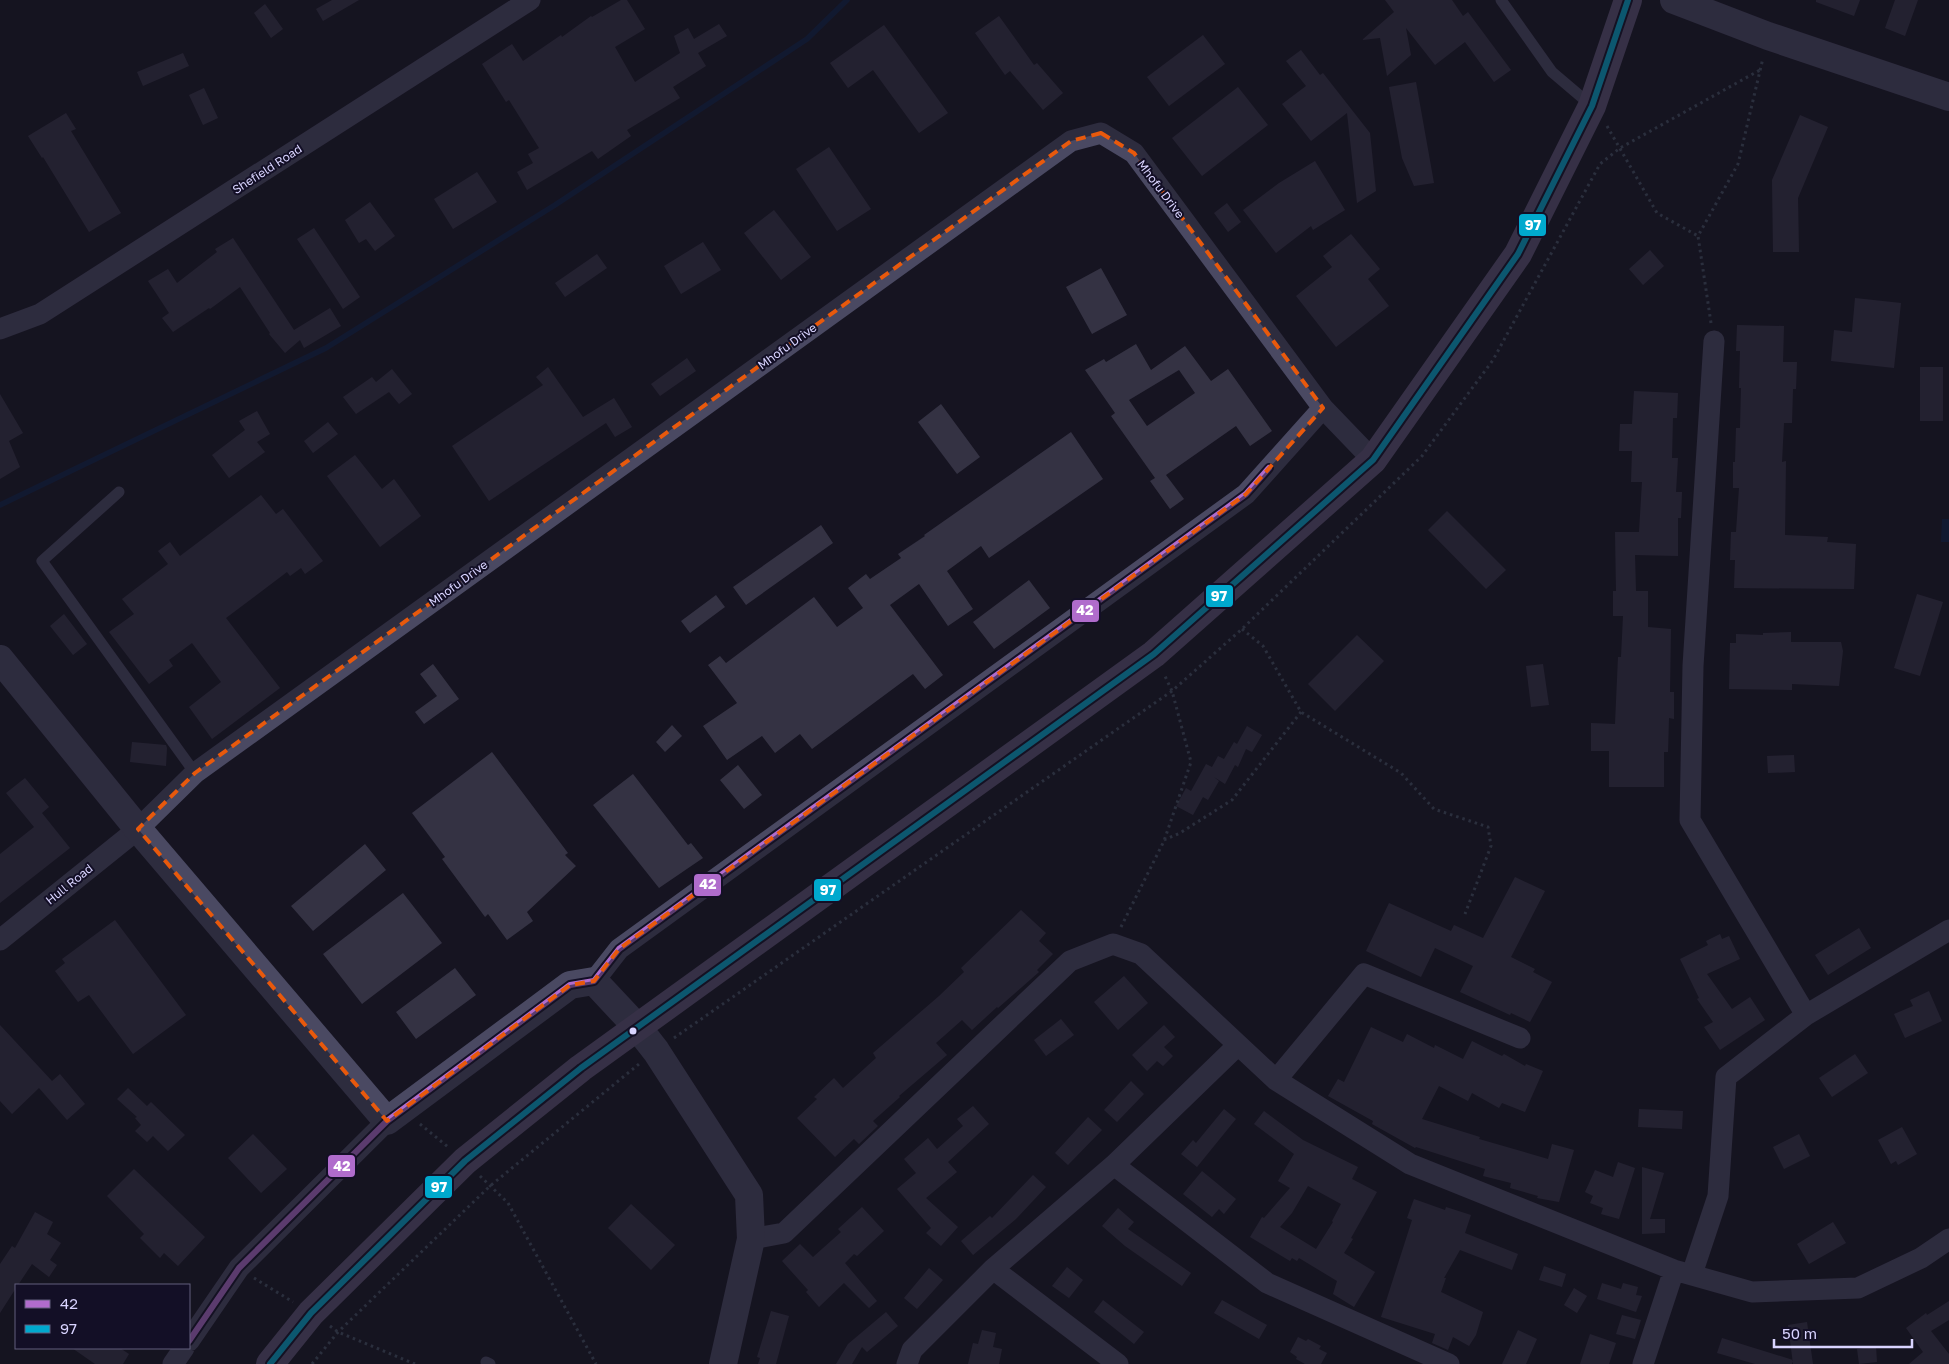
<svg xmlns="http://www.w3.org/2000/svg" width="1949" height="1364" viewBox="0 0 1949 1364" font-family="'Golos Text',sans-serif">
<style>
.water{fill:#0d2144}
.lines{fill:none;stroke-linecap:round;stroke-linejoin:round}
.stream{stroke:#0d2144;stroke-width:5.5}
.building{fill:#343243;fill-rule:evenodd}
.path{stroke:#44505f;stroke-width:3;stroke-dasharray:2.5 4;stroke-linecap:butt}
.service{stroke:#4a4962;stroke-width:11}
.minor{stroke:#4a4962;stroke-width:21}
.tertiary{stroke:#4a4962;stroke-width:28}
.primary{stroke:#5e5373;stroke-width:28}
.bus-1-casing{stroke:#130f26;stroke-width:10}
.bus-2-casing{stroke:#130f26;stroke-width:10}
.bus-1{stroke:#b06ccc;stroke-width:6}
.bus-2{stroke:#00a9ce;stroke-width:6}
.marked{fill:none;stroke:#e8590c;stroke-width:4;stroke-dasharray:10 6;stroke-linejoin:round}
.bus-dot{fill:#d9d4ff;stroke:#130f26;stroke-width:2}
.labels{text-anchor:middle;dominant-baseline:central;stroke-width:4;stroke-linejoin:round;paint-order:stroke}
.street-label{font-size:12px;fill:#d9d4ff;stroke:#130f26}
.line-badge{stroke:#130f26;stroke-width:2}
.badge-label{font-size:14px;text-anchor:middle;font-weight:bold;fill:#fff}
</style>
<rect width="100%" height="100%" fill="#161421"/>
<path class="water" d="M 1942,519 L 1949,519 L 1949,542 L 1941,542 Z"/>
<g class="lines">
<path class="stream" d="M 0,505 L 326,348 L 555,205 L 807,39 L 847,0"/>
</g>
<path class="building" d="M 332,0 L 359,0 L 323,21 L 316,9 Z
M 621,0 L 627,0 L 645,29 L 615,47 L 635,82 L 680,53 L 674,36 L 688,28 L 694,39 L 719,24 L 727,36 L 698,53 L 706,66 L 673,87 L 680,98 L 627,130 L 631,136 L 598,159 L 592,151 L 527,190 L 517,172 L 533,163 L 528,154 L 539,148 L 509,100 L 506,102 L 482,64 L 512,44 L 523,61 L 561,35 L 562,37 L 591,16 L 592,17 Z
M 1385,0 L 1452,0 L 1463,16 L 1468,12 L 1511,70 L 1494,82 L 1465,42 L 1435,65 L 1406,28 L 1411,55 L 1387,76 L 1380,38 L 1362,40 L 1394,12 Z
M 1816,0 L 1860,0 L 1854,16 L 1816,2 Z
M 1895,0 L 1918,0 L 1905,36 L 1885,28 Z
M 265,4 L 283,29 L 271,38 L 254,13 Z
M 999,16 L 1034,65 L 1037,63 L 1063,93 L 1043,110 L 1010,71 L 1005,75 L 975,33 Z
M 884,25 L 948,113 L 919,133 L 873,70 L 848,88 L 830,63 Z
M 1203,35 L 1225,64 L 1169,106 L 1147,77 Z
M 1301,50 L 1320,75 L 1323,73 L 1370,133 L 1376,191 L 1357,203 L 1347,113 L 1311,141 L 1282,104 L 1306,86 L 1286,61 Z
M 183,53 L 189,66 L 143,86 L 137,72 Z
M 1416,82 L 1434,183 L 1414,186 L 1402,158 L 1389,87 Z
M 1238,87 L 1268,125 L 1202,176 L 1172,138 Z
M 204,88 L 218,118 L 203,125 L 189,95 Z
M 66,113 L 76,129 L 71,131 L 121,213 L 89,232 L 43,157 L 42,158 L 28,136 Z
M 1800,115 L 1828,127 L 1798,198 L 1799,252 L 1773,252 L 1772,180 Z
M 829,147 L 871,209 L 837,231 L 796,169 Z
M 1315,161 L 1345,210 L 1313,230 L 1311,226 L 1276,253 L 1243,210 L 1279,183 Z
M 477,172 L 497,202 L 453,229 L 434,199 Z
M 370,202 L 395,236 L 375,251 L 366,239 L 359,243 L 345,220 Z
M 1227,203 L 1241,222 L 1228,232 L 1214,213 Z
M 774,210 L 811,257 L 781,280 L 744,233 Z
M 314,228 L 360,297 L 343,309 L 297,239 Z
M 1351,234 L 1380,269 L 1368,279 L 1389,306 L 1336,347 L 1296,296 L 1332,267 L 1323,256 Z
M 233,238 L 294,330 L 330,308 L 341,326 L 304,348 L 300,340 L 285,353 L 269,334 L 270,333 L 240,287 L 210,309 L 209,308 L 173,332 L 162,318 L 169,313 L 148,281 L 168,269 L 177,283 L 217,252 L 215,249 Z
M 703,242 L 721,270 L 681,294 L 664,266 Z
M 1650,250 L 1664,266 L 1643,285 L 1629,269 Z
M 597,254 L 607,268 L 565,297 L 555,283 Z
M 1101,268 L 1127,315 L 1092,334 L 1066,287 Z
M 1855,298 L 1901,303 L 1894,368 L 1831,361 L 1834,330 L 1852,332 Z
M 1737,325 L 1784,326 L 1783,362 L 1797,362 L 1796,389 L 1793,389 L 1792,423 L 1784,423 L 1782,462 L 1786,461 L 1785,535 L 1828,537 L 1827,542 L 1856,544 L 1854,589 L 1734,588 L 1735,560 L 1730,560 L 1731,532 L 1736,532 L 1739,488 L 1733,488 L 1733,462 L 1735,462 L 1736,428 L 1740,428 L 1741,388 L 1739,388 L 1740,351 L 1736,351 Z
M 1136,344 L 1151,370 L 1185,346 L 1211,381 L 1228,369 L 1272,431 L 1250,446 L 1236,426 L 1166,475 L 1184,499 L 1170,509 L 1150,481 L 1155,478 L 1111,416 L 1115,413 L 1085,370 L 1104,359 L 1106,362 ZM 1179,370 L 1195,393 L 1147,426 L 1129,400 Z
M 687,358 L 696,371 L 660,396 L 651,384 Z
M 548,367 L 583,417 L 614,398 L 632,427 L 615,437 L 606,423 L 489,501 L 452,446 L 543,385 L 536,377 Z
M 1920,367 L 1943,367 L 1943,421 L 1920,421 Z
M 392,369 L 412,394 L 399,404 L 389,392 L 356,414 L 343,397 L 372,377 L 376,382 Z
M 1634,391 L 1678,393 L 1677,418 L 1673,418 L 1672,458 L 1678,458 L 1676,492 L 1682,492 L 1681,518 L 1678,518 L 1678,556 L 1635,555 L 1636,591 L 1648,591 L 1648,627 L 1671,629 L 1670,692 L 1674,692 L 1674,719 L 1669,718 L 1668,752 L 1664,752 L 1664,787 L 1609,787 L 1609,751 L 1591,751 L 1591,723 L 1615,724 L 1618,657 L 1621,657 L 1623,616 L 1613,616 L 1613,591 L 1616,591 L 1615,532 L 1639,532 L 1642,482 L 1631,482 L 1632,451 L 1619,451 L 1620,424 L 1632,424 Z
M 0,394 L 23,433 L 9,441 L 20,467 L 0,479 Z
M 941,404 L 980,457 L 957,474 L 918,422 Z
M 257,411 L 270,434 L 257,442 L 265,452 L 229,478 L 212,455 L 245,430 L 239,421 Z
M 328,422 L 338,434 L 313,453 L 304,441 Z
M 1071,432 L 1103,479 L 989,558 L 981,546 L 947,571 L 973,609 L 948,626 L 919,584 L 890,605 L 943,675 L 925,689 L 913,674 L 812,749 L 800,734 L 775,753 L 762,736 L 727,760 L 703,726 L 737,703 L 708,665 L 720,656 L 726,663 L 814,597 L 837,627 L 863,608 L 848,588 L 866,574 L 870,579 L 901,558 L 898,554 L 925,536 L 924,535 Z
M 355,455 L 382,489 L 394,479 L 421,516 L 380,547 L 327,476 Z
M 261,495 L 276,514 L 283,509 L 323,561 L 305,574 L 301,568 L 290,576 L 287,572 L 226,618 L 280,688 L 212,739 L 189,707 L 221,682 L 192,643 L 169,660 L 173,666 L 149,684 L 109,632 L 134,614 L 122,599 L 168,564 L 158,551 L 170,542 L 180,556 Z
M 1447,511 L 1506,570 L 1486,589 L 1428,530 Z
M 821,525 L 833,543 L 746,605 L 733,587 Z
M 1029,580 L 1050,608 L 994,649 L 973,622 Z
M 1917,594 L 1943,602 L 1920,676 L 1894,668 Z
M 716,595 L 725,607 L 690,633 L 681,621 Z
M 64,614 L 87,644 L 73,655 L 50,626 Z
M 1791,632 L 1791,642 L 1841,642 L 1843,651 L 1839,686 L 1792,684 L 1792,690 L 1729,689 L 1730,643 L 1736,643 L 1736,634 L 1763,635 L 1763,633 Z
M 1357,635 L 1384,661 L 1335,711 L 1308,684 Z
M 433,664 L 459,699 L 424,724 L 415,712 L 437,696 L 420,674 Z
M 1543,664 L 1549,705 L 1531,707 L 1526,666 Z
M 672,725 L 682,736 L 665,752 L 656,742 Z
M 1247,726 L 1262,735 L 1252,752 L 1246,749 L 1238,767 L 1235,765 L 1225,784 L 1214,777 L 1219,781 L 1208,800 L 1203,797 L 1193,815 L 1176,806 L 1186,788 L 1191,791 L 1206,764 L 1212,767 L 1218,756 L 1224,759 L 1234,742 L 1237,744 Z
M 132,742 L 166,745 L 167,748 L 166,766 L 130,762 Z
M 492,752 L 568,853 L 565,855 L 576,866 L 527,912 L 533,921 L 507,940 L 488,914 L 485,917 L 442,859 L 445,857 L 412,813 Z
M 1794,755 L 1795,772 L 1768,773 L 1767,756 Z
M 738,765 L 762,795 L 744,809 L 720,780 Z
M 633,774 L 688,845 L 691,843 L 703,858 L 659,888 L 593,805 Z
M 25,778 L 49,807 L 42,813 L 70,848 L 0,903 L 0,854 L 34,827 L 6,793 Z
M 365,844 L 386,870 L 313,931 L 291,906 Z
M 1515,877 L 1545,891 L 1511,957 L 1535,969 L 1533,972 L 1552,982 L 1530,1022 L 1511,1013 L 1510,1015 L 1460,992 L 1473,966 L 1435,948 L 1421,977 L 1366,951 L 1389,903 L 1451,931 L 1454,925 L 1483,938 Z
M 403,893 L 442,943 L 362,1004 L 323,954 Z
M 1021,910 L 1046,933 L 1039,941 L 1053,954 L 1037,970 L 1039,972 L 1022,987 L 998,1008 L 997,1007 L 972,1030 L 962,1020 L 936,1043 L 947,1055 L 899,1096 L 900,1097 L 873,1121 L 878,1126 L 859,1144 L 854,1139 L 835,1157 L 797,1118 L 817,1099 L 814,1097 L 834,1078 L 843,1088 L 876,1058 L 873,1053 L 939,996 L 964,972 L 961,968 Z
M 115,920 L 186,1015 L 133,1054 L 89,995 L 78,1002 L 55,971 L 65,963 L 62,959 Z
M 1859,928 L 1871,948 L 1828,975 L 1815,955 Z
M 1720,934 L 1722,939 L 1729,936 L 1740,959 L 1707,974 L 1732,1009 L 1750,997 L 1765,1020 L 1720,1050 L 1704,1027 L 1713,1022 L 1697,999 L 1699,998 L 1680,959 L 1708,945 L 1706,941 Z
M 455,968 L 476,995 L 416,1039 L 396,1012 Z
M 1124,976 L 1148,1003 L 1118,1030 L 1094,1002 Z
M 1929,991 L 1942,1021 L 1905,1038 L 1894,1014 L 1913,1006 L 1910,1000 Z
M 1061,1019 L 1074,1035 L 1046,1056 L 1034,1040 Z
M 0,1025 L 52,1081 L 60,1074 L 85,1104 L 67,1120 L 39,1088 L 12,1114 L 0,1101 Z
M 1164,1025 L 1175,1037 L 1164,1047 L 1173,1056 L 1163,1066 L 1157,1061 L 1147,1071 L 1132,1055 Z
M 1371,1027 L 1403,1042 L 1407,1034 L 1434,1048 L 1435,1045 L 1463,1059 L 1472,1041 L 1502,1056 L 1504,1054 L 1525,1066 L 1526,1064 L 1543,1071 L 1525,1112 L 1502,1103 L 1499,1108 L 1472,1093 L 1468,1101 L 1439,1086 L 1422,1119 L 1480,1137 L 1479,1139 L 1548,1159 L 1552,1144 L 1574,1150 L 1559,1202 L 1537,1198 L 1538,1196 L 1510,1188 L 1511,1183 L 1483,1176 L 1485,1169 L 1416,1147 L 1415,1148 L 1372,1124 L 1373,1121 L 1328,1096 L 1338,1079 L 1344,1082 Z
M 1855,1054 L 1868,1073 L 1832,1097 L 1819,1078 Z
M 1131,1081 L 1144,1094 L 1117,1122 L 1104,1110 Z
M 128,1088 L 147,1106 L 151,1102 L 185,1135 L 168,1151 L 153,1136 L 147,1142 L 135,1131 L 141,1125 L 135,1118 L 137,1117 L 117,1099 Z
M 973,1106 L 989,1124 L 948,1162 L 957,1172 L 926,1198 L 958,1227 L 941,1246 L 926,1233 L 931,1228 L 897,1189 L 916,1173 L 904,1159 L 928,1138 L 937,1149 L 963,1126 L 957,1119 Z
M 1224,1109 L 1236,1119 L 1197,1167 L 1181,1154 L 1193,1140 L 1196,1143 Z
M 1639,1109 L 1683,1111 L 1682,1129 L 1638,1127 Z
M 1264,1111 L 1303,1140 L 1358,1167 L 1352,1179 L 1377,1192 L 1351,1238 L 1353,1239 L 1344,1253 L 1375,1272 L 1354,1307 L 1333,1294 L 1337,1281 L 1299,1258 L 1297,1261 L 1292,1258 L 1290,1261 L 1250,1237 L 1262,1217 L 1264,1218 L 1290,1188 L 1278,1181 L 1294,1154 L 1254,1124 ZM 1308,1186 L 1341,1204 L 1332,1221 L 1333,1222 L 1316,1249 L 1280,1227 L 1292,1213 Z
M 1088,1117 L 1102,1130 L 1068,1165 L 1055,1153 Z
M 1902,1127 L 1917,1154 L 1898,1165 L 1896,1161 L 1891,1164 L 1878,1140 Z
M 253,1134 L 287,1169 L 261,1193 L 228,1158 Z
M 1799,1134 L 1810,1156 L 1784,1169 L 1773,1147 Z
M 1618,1162 L 1635,1168 L 1619,1219 L 1601,1214 L 1603,1208 L 1590,1203 L 1593,1196 L 1585,1192 L 1595,1170 L 1613,1177 Z
M 1642,1167 L 1664,1173 L 1650,1219 L 1665,1219 L 1665,1233 L 1642,1234 Z
M 134,1169 L 205,1237 L 178,1266 L 164,1253 L 160,1258 L 140,1238 L 144,1234 L 107,1196 Z
M 1202,1171 L 1236,1199 L 1224,1214 L 1219,1209 L 1212,1217 L 1183,1194 Z
M 1033,1175 L 1046,1187 L 1016,1219 L 973,1255 L 961,1241 L 990,1216 L 992,1218 Z
M 1414,1199 L 1445,1210 L 1446,1207 L 1471,1215 L 1465,1233 L 1518,1254 L 1512,1270 L 1460,1250 L 1444,1278 L 1446,1278 L 1441,1292 L 1483,1312 L 1476,1335 L 1469,1346 L 1453,1337 L 1448,1350 L 1432,1343 L 1435,1334 L 1381,1317 L 1412,1220 L 1407,1218 Z
M 631,1204 L 675,1245 L 651,1270 L 608,1228 Z
M 862,1207 L 884,1231 L 857,1256 L 854,1254 L 845,1263 L 877,1301 L 869,1308 L 844,1283 L 819,1307 L 806,1292 L 808,1290 L 782,1261 L 800,1244 L 813,1257 L 841,1232 L 838,1229 Z
M 1118,1208 L 1134,1222 L 1128,1229 L 1191,1273 L 1182,1286 L 1125,1246 L 1102,1226 Z
M 35,1212 L 53,1222 L 47,1234 L 61,1243 L 50,1260 L 57,1265 L 49,1277 L 32,1264 L 18,1285 L 16,1285 L 16,1288 L 0,1313 L 0,1264 L 12,1246 L 15,1248 Z
M 1833,1222 L 1846,1243 L 1809,1264 L 1797,1244 Z
M 1544,1266 L 1566,1274 L 1562,1287 L 1539,1280 Z
M 1067,1267 L 1083,1280 L 1069,1298 L 1052,1286 Z
M 929,1268 L 943,1280 L 917,1309 L 904,1298 Z
M 1602,1283 L 1621,1289 L 1623,1283 L 1638,1287 L 1636,1295 L 1642,1296 L 1636,1312 L 1597,1299 Z
M 1574,1288 L 1587,1296 L 1577,1313 L 1564,1305 Z
M 1103,1300 L 1144,1332 L 1134,1344 L 1094,1312 Z
M 1222,1300 L 1267,1325 L 1259,1339 L 1214,1313 Z
M 1949,1301 L 1949,1320 L 1931,1331 L 1949,1354 L 1949,1364 L 1909,1364 L 1923,1352 L 1906,1328 L 1926,1313 L 1927,1315 Z
M 771,1311 L 789,1316 L 776,1364 L 758,1364 L 760,1358 L 757,1357 Z
M 886,1312 L 898,1326 L 867,1352 L 862,1347 L 852,1364 L 836,1364 L 848,1344 Z
M 1622,1315 L 1641,1320 L 1635,1339 L 1616,1334 Z
M 1807,1322 L 1813,1364 L 1793,1364 L 1788,1325 Z
M 982,1330 L 996,1333 L 993,1347 L 1002,1349 L 999,1364 L 968,1364 L 973,1343 L 978,1344 Z
M 1518,1330 L 1537,1339 L 1526,1364 L 1502,1364 Z
M 1590,1334 L 1616,1343 L 1609,1364 L 1580,1364 Z
M 1298,1337 L 1306,1341 L 1308,1339 L 1321,1346 L 1319,1349 L 1327,1353 L 1321,1364 L 1305,1364 L 1296,1359 L 1297,1357 L 1290,1352 Z
M 1722,1338 L 1793,1360 L 1792,1364 L 1755,1364 L 1717,1353 Z
M 1876,1346 L 1877,1362 L 1859,1364 L 1857,1349 Z
M 72,1348 L 120,1348 L 129,1354 L 123,1364 L 95,1364 Z"/>
<g class="lines">
<path class="path" d="M 1607,126 L 1657,213 L 1698,236
M 1711,323 L 1698,236 L 1738,164 L 1763,58
M 1242,629 L 1263,646 L 1301,712 L 1401,773 L 1434,809 L 1488,827 L 1491,846 L 1465,914
M 1164,840 L 1180,833 L 1232,800 L 1301,712
M 1121,927 L 1164,841 L 1191,762 L 1172,691 L 1164,674
M 674,1038 L 1172,691 L 1242,629 L 1422,456 L 1493,360 L 1600,164 L 1620,148 L 1760,70
M 420,1124 L 448,1147
M 480,1176 L 508,1203 L 596,1364
M 254,1278 L 293,1302
M 330,1326 L 338,1332 L 415,1364
M 312,1364 L 338,1332 L 490,1186 L 639,1064"/>
<path class="service" d="M 1501,0 L 1552,72 L 1592,106
M 119,492 L 42,561 L 195,773
M 486,1362 L 490,1364"/>
<path class="minor" d="M 0,329 L 40,314 L 530,0
M 1714,341 L 1693,666 L 1690,820 L 1806,1015
M 0,940 L 138,829 L 195,773 L 1071,141 L 1101,133 L 1134,153 L 1323,408 L 1373,460
M 594,981 L 619,949 L 1246,494 L 1323,408
M 1276,1080 L 1364,974 L 1520,1038
M 1114,1165 L 1267,1283 L 1449,1364
M 751,1239 L 784,1233 L 1070,961 L 1113,944 L 1141,954 L 1276,1080 L 1410,1164 L 1674,1270 L 1752,1292 L 1858,1288 L 1921,1258 L 1949,1239
M 993,1269 L 1118,1364
M 1692,1274 L 1718,1196 L 1726,1077 L 1806,1015 L 1949,930
M 189,1341 L 239,1268 L 387,1121
M 173,1364 L 184,1348
M 907,1364 L 912,1350 L 993,1269 L 1114,1165 L 1237,1046
M 1643,1364 L 1674,1270"/>
<path class="tertiary" d="M 1674,0 L 1768,36 L 1949,97
M 0,659 L 138,829 L 387,1121 L 570,985 L 594,981 L 638,1028 L 656,1051 L 749,1195 L 751,1239 L 723,1364"/>
<path class="primary" d="M 270,1364 L 311,1313 L 465,1161 L 581,1068 L 1154,654 L 1373,460 L 1518,254 L 1592,106 L 1628,0"/>
<g class="bus-1-casing">
<path id="bus-1" d="M 189,1341 L 239,1268 L 387,1121 L 570,985 L 594,981 L 619,949 L 1246,494 L 1269,468"/>
</g>
<g class="bus-2-casing">
<path id="bus-2" d="M 270,1364 L 311,1313 L 465,1161 L 581,1068 L 1154,654 L 1373,460 L 1518,254 L 1592,106 L 1628,0"/>
</g>
<use href="#bus-1" class="bus-1"/>
<use href="#bus-2" class="bus-2"/>
</g>
<path d="M0 0H1949V1364H0ZM 1101,133 L 1134,153 L 1323,408 L 1246,494 L 619,949 L 594,981 L 570,985 L 387,1121 L 138,829 L 195,773 L 1071,141 Z" fill="#161421" fill-opacity=".55" fill-rule="evenodd"/>
<path class="marked" d="M 1101,133 L 1134,153 L 1323,408 L 1246,494 L 619,949 L 594,981 L 570,985 L 387,1121 L 138,829 L 195,773 L 1071,141 Z"/>
<circle class="bus-dot" cx="633" cy="1031" r="4.5"/>
<g class="labels">
<g class="street-label">
<text transform="translate(267 169) rotate(-33)">Shefield Road</text>
<text transform="translate(1161 189) rotate(53)">Mhofu Drive</text>
<text transform="translate(787 346) rotate(-36)">Mhofu Drive</text>
<text transform="translate(458 583) rotate(-36)">Mhofu Drive</text>
<text transform="translate(69 884) rotate(-39)">Hull Road</text>
</g>
</g>
<g class="line-badge">
<rect x="1518" y="213" width="29" height="24" rx="5" fill="#00a9ce"/>
<rect x="1205" y="584" width="29" height="24" rx="5" fill="#00a9ce"/>
<rect x="1071" y="599" width="29" height="24" rx="5" fill="#b06ccc"/>
<rect x="693" y="873" width="29" height="24" rx="5" fill="#b06ccc"/>
<rect x="813" y="878" width="29" height="24" rx="5" fill="#00a9ce"/>
<rect x="327" y="1154" width="29" height="24" rx="5" fill="#b06ccc"/>
<rect x="424" y="1175" width="29" height="24" rx="5" fill="#00a9ce"/>
</g>
<g class="badge-label">
<text x="1533" y="230">97</text>
<text x="1219" y="601">97</text>
<text x="1085" y="615">42</text>
<text x="708" y="889">42</text>
<text x="828" y="895">97</text>
<text x="342" y="1171">42</text>
<text x="439" y="1192">97</text>
</g>
<rect x="15" y="1284" width="175" height="65" fill="#130f26" stroke="#625e7d"/>
<rect x="25" y="1300" width="25" height="8" fill="#b06ccc" stroke="#625e7d"/>
<text x="60" y="1309" font-size="15" fill="#d9d4ff">42</text>
<rect x="25" y="1325" width="25" height="8" fill="#00a9ce" stroke="#625e7d"/>
<text x="60" y="1334" font-size="15" fill="#d9d4ff">97</text>
<path d="M1774 1339v8h138v-8" fill="none" stroke="#d9d4ff" stroke-width="2.5"/>
<text x="1782" y="1339" font-size="15" fill="#d9d4ff" stroke="#130f26" stroke-width="4" paint-order="stroke">50 m</text>
</svg>
